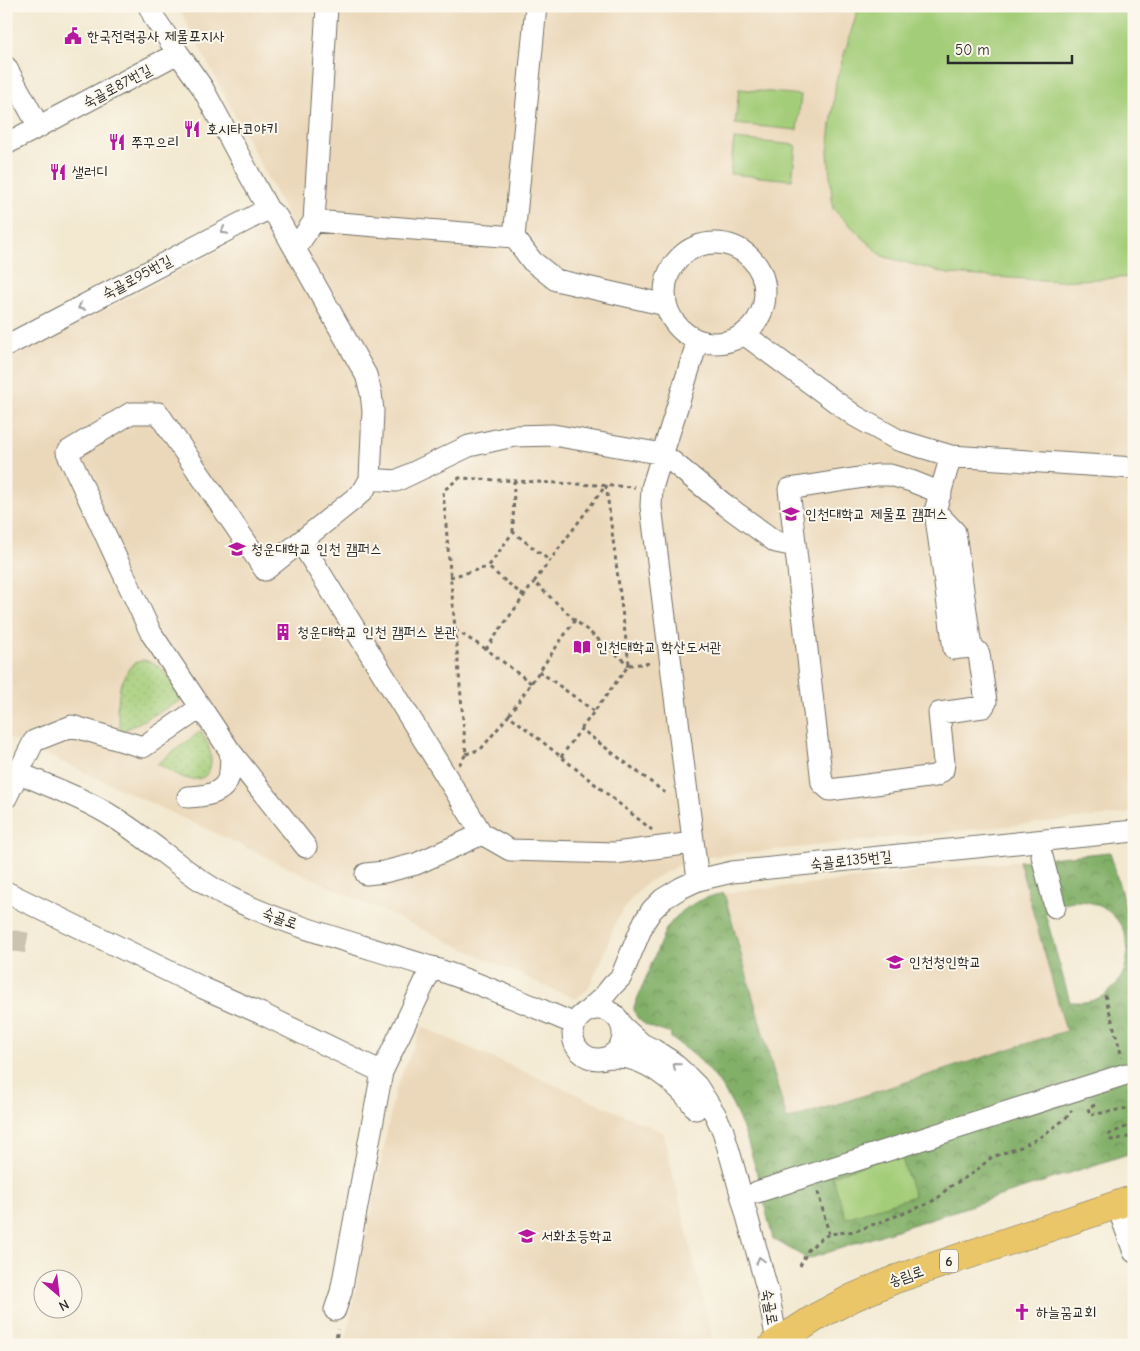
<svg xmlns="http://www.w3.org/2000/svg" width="1140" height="1351" viewBox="0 0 1140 1351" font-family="'Comic Neue','Poor Story',sans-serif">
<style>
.built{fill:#ebd8ba}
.green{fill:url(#green-dots);stroke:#687c52}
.forest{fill:url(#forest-crowns);stroke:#576e4a;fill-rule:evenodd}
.pitch{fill:#a4cd79;stroke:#687c52}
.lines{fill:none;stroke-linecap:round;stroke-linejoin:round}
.minor-tunnel{stroke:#cbc3b0;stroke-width:21;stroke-dasharray:21 11;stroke-linecap:butt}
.minor-casing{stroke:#716e65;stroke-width:23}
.major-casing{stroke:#716e65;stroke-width:29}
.path{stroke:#716e65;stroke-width:3;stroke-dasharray:4 4;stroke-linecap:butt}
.minor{stroke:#fff;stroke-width:21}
.major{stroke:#eac669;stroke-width:28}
.oneway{stroke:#a0a0a0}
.labels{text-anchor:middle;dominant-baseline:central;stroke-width:4;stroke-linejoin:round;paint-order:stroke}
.shield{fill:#fbf7ec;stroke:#696865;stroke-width:1}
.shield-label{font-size:14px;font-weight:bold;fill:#2b2b2b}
.poi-label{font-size:15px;fill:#2b2b2b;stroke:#fbf7ec;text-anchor:start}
.street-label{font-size:15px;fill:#2b2b2b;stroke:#fbf7ec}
</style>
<defs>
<pattern id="green-dots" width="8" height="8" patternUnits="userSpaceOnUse" patternTransform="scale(1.25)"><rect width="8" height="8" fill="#a4cd79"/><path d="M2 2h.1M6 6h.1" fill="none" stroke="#8db069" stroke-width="1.8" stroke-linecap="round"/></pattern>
<pattern id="forest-crowns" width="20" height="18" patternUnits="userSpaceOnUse" patternTransform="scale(1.25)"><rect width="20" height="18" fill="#83b069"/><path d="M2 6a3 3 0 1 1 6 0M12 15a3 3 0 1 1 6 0" fill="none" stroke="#6b8f57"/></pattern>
</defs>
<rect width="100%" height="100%" fill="#fbf7ec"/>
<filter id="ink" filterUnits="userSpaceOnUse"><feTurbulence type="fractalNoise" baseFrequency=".02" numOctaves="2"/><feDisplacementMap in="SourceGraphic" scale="10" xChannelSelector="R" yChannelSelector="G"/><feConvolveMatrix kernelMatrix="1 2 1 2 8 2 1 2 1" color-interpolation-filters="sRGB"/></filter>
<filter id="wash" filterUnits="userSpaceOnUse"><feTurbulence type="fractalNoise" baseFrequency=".0096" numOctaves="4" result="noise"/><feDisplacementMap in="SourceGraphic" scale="20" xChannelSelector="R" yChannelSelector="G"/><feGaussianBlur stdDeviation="1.12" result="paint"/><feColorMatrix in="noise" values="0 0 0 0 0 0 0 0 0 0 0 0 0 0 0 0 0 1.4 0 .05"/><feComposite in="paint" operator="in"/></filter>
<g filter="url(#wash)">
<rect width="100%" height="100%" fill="#f3e9d1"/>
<path class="built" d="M 178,6 L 1134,6 L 1134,813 L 707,857 L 677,866 L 648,882 L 632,898 L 616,921 L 602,959 L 588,989 L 575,999 L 570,996 L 553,990 L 6,736 L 6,362 L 287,215 Z
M 1019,861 L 1066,1031 L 787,1120 L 724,893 Z
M 422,1027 L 663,1132 L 713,1341 L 709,1345 L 345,1345 L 395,1090 Z"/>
<path class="green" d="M 143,660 C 165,663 172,683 182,700 L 121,732 L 117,709 L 120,687 L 129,668 L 135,663 Z
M 201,731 C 204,736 207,742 209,748 C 214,765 210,782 189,779 C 178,777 167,768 157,764 Z"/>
<path class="forest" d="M 1110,852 L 1134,939 L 1134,1152 L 808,1259 L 773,1239 C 758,1182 749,1116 709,1070 C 698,1057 684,1047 671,1038 L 671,1034 C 657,1029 634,1025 634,1007 L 665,931 C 679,909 699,898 724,893 L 787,1120 L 1066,1031 L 1019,861 ZM 1072,901 C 1084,901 1095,902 1105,909 C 1140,931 1133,988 1093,1000 C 1086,1003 1078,1002 1070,1002 L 1045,913 L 1061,904 Z"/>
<path class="pitch" d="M 859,6 L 1134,6 L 1134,277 L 1058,281 L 948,274 L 882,256 L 833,209 L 828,152 L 836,81 Z
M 739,89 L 801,95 L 797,130 L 735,124 Z
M 734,139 L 796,145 L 792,180 L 730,174 Z
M 900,1153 L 914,1196 L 846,1218 L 832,1176 Z"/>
</g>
<g filter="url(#ink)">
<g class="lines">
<path class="minor-tunnel" d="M 6,942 L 16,941 L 27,943"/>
<g class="minor-casing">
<path id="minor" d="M 178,53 L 202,87 L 268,209 L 277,217 L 366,375 L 371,393 L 373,411 L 370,479 L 364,490 L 354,499 L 265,570 L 158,413 L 131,413 L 67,452 L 151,633 L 230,751 L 306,847
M 6,67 L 39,127
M 6,144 L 178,53 L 155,19 L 149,6
M 314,221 L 514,237 L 532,261 L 556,280 L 666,305
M 514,237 L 536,6
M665 293a50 50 0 1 1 100 0a50 50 0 1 1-100 0Z
M 295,249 L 314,221 L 327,6
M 744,334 L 855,416 L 898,440 L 951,456 L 1134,468
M 6,346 L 268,209
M 370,479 L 396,481 L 469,446 L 514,436 L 553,435 L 663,454 L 724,504 L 776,542 L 795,546
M 941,493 L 911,481 L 890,475 L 877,475 L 789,489 L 822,783 L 830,790 L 935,776 L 943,770 L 944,763 L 939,713 L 983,707 L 986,702 L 979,654 C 974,644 964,648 954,649 L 935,511 L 951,456
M 935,511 L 955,532 L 971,647
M 301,542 L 482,834 L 510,850 L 615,853 L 693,843
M 6,769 L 19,773 C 51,787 85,799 115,818 C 157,844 191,880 237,901 C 299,930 366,946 430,967 C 480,983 527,1004 575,1024
M 188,797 C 223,796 234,785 230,751
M 6,798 L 34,741 L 72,726 L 143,747 L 200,708
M 1042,856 L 1055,907
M 366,874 L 384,872 L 416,864 L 482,834
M 698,880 L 651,506 L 652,488 L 698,340
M 6,892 L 203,988 L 260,1013 L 382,1072
M573 1034a25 25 0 1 1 50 0a25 25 0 1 1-50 0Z
M 589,1010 L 604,996 L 612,986 L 621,977 L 644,922 L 652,910 L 663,899 L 681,888 L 698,880 L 732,872 L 1134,831
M 622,1026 L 642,1044 L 654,1050 L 671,1061 L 685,1074 L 697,1086 L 715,1114 L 723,1131 L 731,1158 L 768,1292 L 777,1342
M 608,1057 C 615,1057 621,1057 628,1058 C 654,1064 682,1088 696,1109
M 757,1192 L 1126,1074
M 1117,1205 L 1134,1252
M 335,1310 L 341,1292 L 382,1072 L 432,967"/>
</g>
<g class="major-casing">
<path id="major" d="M 773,1345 L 818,1316 L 852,1298 L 896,1279 L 1134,1199"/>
</g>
<path class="path" d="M 606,485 L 629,664
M 513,532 L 514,481
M 450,577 L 488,567
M 524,596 L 488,567 L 513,532 L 550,561
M 575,620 L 534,582 L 606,485
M 455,630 L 486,649
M 539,671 L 594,711
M 531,683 L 486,649 L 534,582
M 509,715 L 575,620 L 629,665
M 581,729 L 629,665 L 653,663
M 466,754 L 481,749 L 509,715 L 652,830
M 561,757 L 581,729 L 668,795
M 459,765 L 466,754 L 443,491 L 459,478 L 635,487
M 1105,995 L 1122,1057
M 1131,1092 L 1134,1102
M 1095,1105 L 1088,1108 L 1090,1115 L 1134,1107
M 1134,1124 L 1109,1134 L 1111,1140 L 1134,1136
M 818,1192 L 829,1234
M 800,1266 L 808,1250 L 822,1238 L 829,1234 L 856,1231 L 925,1205 L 938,1198 L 948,1188 L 973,1173 L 992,1157 L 1021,1147 L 1039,1138 L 1065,1119 L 1072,1110
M 335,1345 L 338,1329"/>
<use href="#minor" class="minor"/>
<use href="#major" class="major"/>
</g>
<defs><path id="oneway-chevron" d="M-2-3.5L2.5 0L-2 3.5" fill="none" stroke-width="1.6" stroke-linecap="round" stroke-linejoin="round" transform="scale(1.25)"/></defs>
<g class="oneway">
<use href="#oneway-chevron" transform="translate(224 231) rotate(152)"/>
<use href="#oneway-chevron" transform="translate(81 307) rotate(152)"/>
<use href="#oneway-chevron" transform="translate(676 1066) rotate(-140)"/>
<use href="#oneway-chevron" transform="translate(760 1260) rotate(-105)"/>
</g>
</g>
<defs>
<g id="civic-bare" transform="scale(1.35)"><path d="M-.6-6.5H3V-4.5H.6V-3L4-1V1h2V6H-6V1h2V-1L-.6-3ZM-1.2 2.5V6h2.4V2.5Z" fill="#b5179e" stroke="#fbf7ec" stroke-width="2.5" paint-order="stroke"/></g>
<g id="restaurant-bare" transform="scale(1.35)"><path d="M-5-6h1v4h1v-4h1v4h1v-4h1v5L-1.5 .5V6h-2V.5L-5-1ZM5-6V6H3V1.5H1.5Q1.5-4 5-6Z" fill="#b5179e" stroke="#fbf7ec" stroke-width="2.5" paint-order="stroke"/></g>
<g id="university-bare" transform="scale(1.35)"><path d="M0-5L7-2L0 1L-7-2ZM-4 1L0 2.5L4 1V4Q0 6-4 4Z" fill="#b5179e" stroke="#fbf7ec" stroke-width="2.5" paint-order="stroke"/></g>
<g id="building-bare" transform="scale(1.35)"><path d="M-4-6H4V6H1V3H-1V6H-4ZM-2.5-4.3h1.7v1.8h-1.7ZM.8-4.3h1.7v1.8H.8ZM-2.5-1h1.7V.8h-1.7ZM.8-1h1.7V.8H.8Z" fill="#b5179e" stroke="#fbf7ec" stroke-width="2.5" paint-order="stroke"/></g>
<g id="library-bare" transform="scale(1.35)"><path d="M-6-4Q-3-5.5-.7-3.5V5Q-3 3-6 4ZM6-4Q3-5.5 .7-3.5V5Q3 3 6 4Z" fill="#b5179e" stroke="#fbf7ec" stroke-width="2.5" paint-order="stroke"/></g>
<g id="school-bare" transform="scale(1.35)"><path d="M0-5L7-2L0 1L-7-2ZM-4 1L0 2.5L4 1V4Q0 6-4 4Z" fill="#b5179e" stroke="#fbf7ec" stroke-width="2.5" paint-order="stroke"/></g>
<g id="church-bare" transform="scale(1.35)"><path d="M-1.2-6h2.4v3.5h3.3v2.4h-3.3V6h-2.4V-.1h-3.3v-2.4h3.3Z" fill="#b5179e" stroke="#fbf7ec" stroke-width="2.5" paint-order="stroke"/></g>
</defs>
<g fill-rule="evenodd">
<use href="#civic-bare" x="73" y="36"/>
<use href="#restaurant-bare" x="192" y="129"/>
<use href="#restaurant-bare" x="117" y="142"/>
<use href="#restaurant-bare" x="58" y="172"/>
<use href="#university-bare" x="791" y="514"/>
<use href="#university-bare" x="237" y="549"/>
<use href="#building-bare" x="283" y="632"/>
<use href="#library-bare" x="582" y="647"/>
<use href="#school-bare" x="895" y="962"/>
<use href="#school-bare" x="527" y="1236"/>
<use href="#church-bare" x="1022" y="1312"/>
</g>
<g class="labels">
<rect class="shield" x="940" y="1249.5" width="18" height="23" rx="4"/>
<g class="shield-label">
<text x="949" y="1261">6</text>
</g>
<g class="poi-label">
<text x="87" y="36">한국전력공사 제물포지사</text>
<text x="206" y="129">호시타코야키</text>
<text x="131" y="142">쭈꾸으리</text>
<text x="72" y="172">샐러디</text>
<text x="805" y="514">인천대학교 제물포 캠퍼스</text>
<text x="251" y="549">청운대학교 인천 캠퍼스</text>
<text x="297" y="632">청운대학교 인천 캠퍼스 본관</text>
<text x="596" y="647">인천대학교 학산도서관</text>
<text x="909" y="962">인천청인학교</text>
<text x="541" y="1236">서화초등학교</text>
<text x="1036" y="1312">하늘꿈교회</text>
</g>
<g class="street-label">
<text transform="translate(117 86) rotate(-28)">숙골로87번길</text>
<text transform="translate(137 277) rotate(-28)">숙골로95번길</text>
<text transform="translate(851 860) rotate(-6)">숙골로135번길</text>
<text transform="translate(280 918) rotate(20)">숙골로</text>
<text transform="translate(906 1276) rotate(-19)">송림로</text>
<text transform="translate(770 1307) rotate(80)">숙골로</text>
</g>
</g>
<rect width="1140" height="1351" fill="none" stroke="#fbf7ec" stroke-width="25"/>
<g transform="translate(58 1294) rotate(152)"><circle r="24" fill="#fbf7ec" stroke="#a8a59f"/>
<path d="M0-4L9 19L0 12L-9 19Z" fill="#b5179e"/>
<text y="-8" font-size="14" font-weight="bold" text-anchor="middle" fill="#2b2b2b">N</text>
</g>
<path d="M948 55v8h124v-8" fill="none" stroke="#2b2b2b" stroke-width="2.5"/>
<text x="955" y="55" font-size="15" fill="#2b2b2b" stroke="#fbf7ec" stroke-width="4" paint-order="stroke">50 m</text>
</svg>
